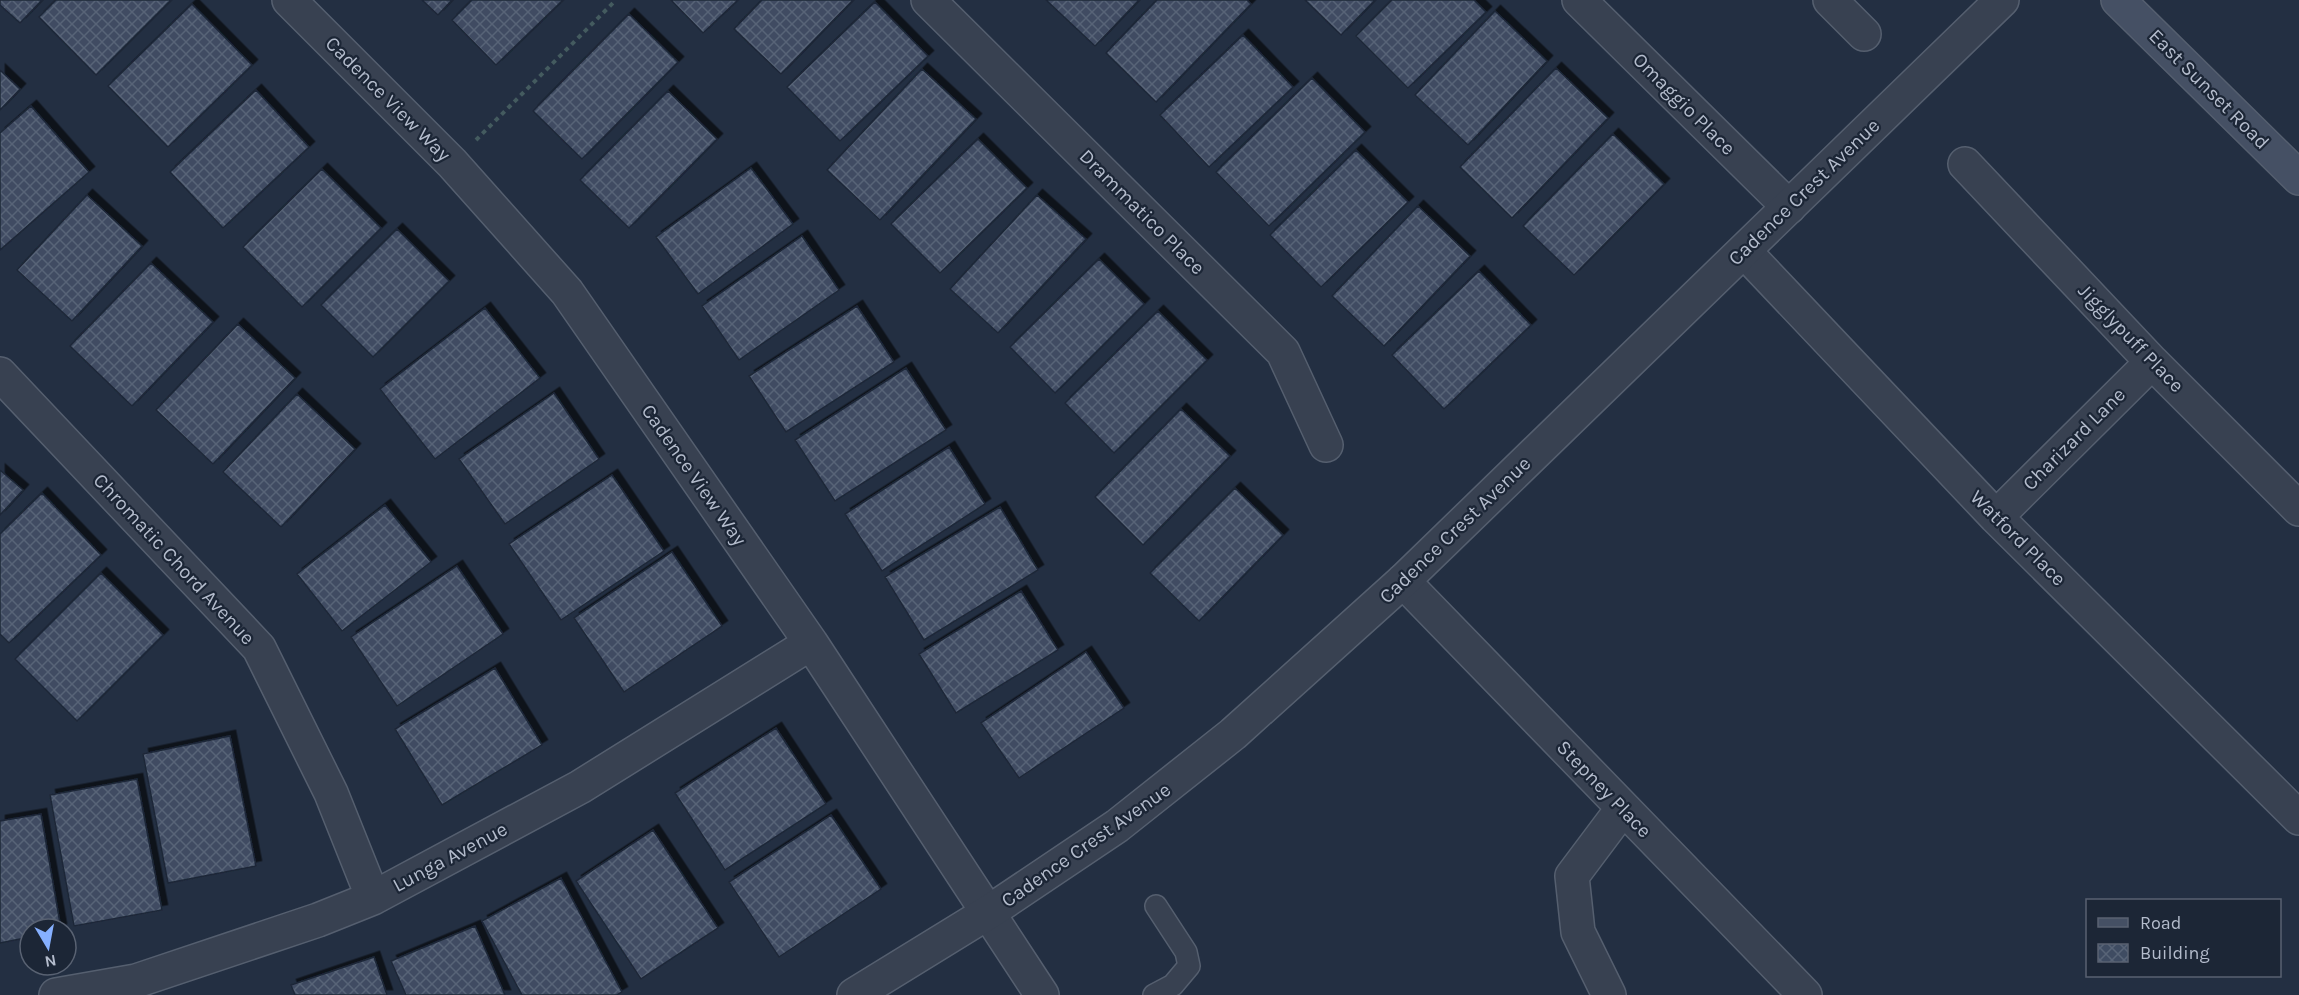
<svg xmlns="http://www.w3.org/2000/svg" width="2299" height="995" viewBox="0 0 2299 995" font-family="Karla,sans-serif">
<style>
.building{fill:url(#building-cross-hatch);stroke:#1e2838;stroke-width:1.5;filter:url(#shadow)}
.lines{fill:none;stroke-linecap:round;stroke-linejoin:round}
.service-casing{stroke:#555f6f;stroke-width:24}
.minor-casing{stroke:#555f6f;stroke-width:36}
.tertiary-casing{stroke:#555f6f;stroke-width:36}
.secondary-casing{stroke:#555f6f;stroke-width:36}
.path{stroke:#445b5f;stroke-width:4;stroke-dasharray:4.5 4.5;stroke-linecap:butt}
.service{stroke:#384151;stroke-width:21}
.minor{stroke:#384151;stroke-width:33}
.tertiary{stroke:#384151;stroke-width:33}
.secondary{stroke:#455064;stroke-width:33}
.labels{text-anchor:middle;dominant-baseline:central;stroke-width:4.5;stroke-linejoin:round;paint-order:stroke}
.street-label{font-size:20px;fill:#b4bccc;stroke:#1c2636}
</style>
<defs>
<pattern id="building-cross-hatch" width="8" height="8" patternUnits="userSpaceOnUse" patternTransform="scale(1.5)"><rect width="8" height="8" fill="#3f4c62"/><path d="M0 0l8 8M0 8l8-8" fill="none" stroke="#586477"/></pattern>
<filter id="shadow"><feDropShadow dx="5.5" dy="-5.5" stdDeviation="0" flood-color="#0009"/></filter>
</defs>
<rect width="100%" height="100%" fill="#232f42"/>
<path class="building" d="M 0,0 L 42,0 L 20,23 L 0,5 Z
M 56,0 L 171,0 L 96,75 L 39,17 Z
M 422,0 L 452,0 L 438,15 Z
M 472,0 L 563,0 L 496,65 L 452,20 Z
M 671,0 L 738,0 L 703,33 Z
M 762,0 L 853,0 L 781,74 L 734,29 Z
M 1046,0 L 1139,0 L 1095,46 Z
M 1157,0 L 1247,0 L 1251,4 L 1156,102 L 1106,53 Z
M 1305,0 L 1375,0 L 1341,35 Z
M 1392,0 L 1474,0 L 1486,12 L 1408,88 L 1356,36 Z
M 875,2 L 928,56 L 840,141 L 787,87 Z
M 192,4 L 252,65 L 168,147 L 108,86 Z
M 1495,11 L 1547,61 L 1468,145 L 1415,95 Z
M 629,14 L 678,62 L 582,159 L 533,111 Z
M 1243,35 L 1293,87 L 1209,167 L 1160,115 Z
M 1556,68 L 1608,118 L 1512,218 L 1460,167 Z
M 922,69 L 976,119 L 880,220 L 827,170 Z
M 0,70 L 20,89 L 0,110 Z
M 1312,78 L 1365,132 L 1269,226 L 1216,172 Z
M 256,90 L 309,147 L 223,228 L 170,172 Z
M 668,91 L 717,139 L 629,228 L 580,180 Z
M 31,106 L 89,172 L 0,250 L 0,133 Z
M 1613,134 L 1664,184 L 1574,275 L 1523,226 Z
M 978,139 L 1027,188 L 940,273 L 891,224 Z
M 1356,150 L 1408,202 L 1321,287 L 1270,235 Z
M 751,168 L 793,224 L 698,294 L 656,237 Z
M 322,169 L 381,228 L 302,307 L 243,247 Z
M 87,195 L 142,246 L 72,321 L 17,270 Z
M 1037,195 L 1086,239 L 998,333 L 950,289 Z
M 1418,206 L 1470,256 L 1384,346 L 1332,296 Z
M 397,229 L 449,281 L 373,357 L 321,305 Z
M 802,236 L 839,290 L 739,360 L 702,306 Z
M 1099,259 L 1144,304 L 1055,393 L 1010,347 Z
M 151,263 L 213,322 L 132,406 L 70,346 Z
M 1479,271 L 1531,325 L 1444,409 L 1392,355 Z
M 857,306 L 894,362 L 786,432 L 749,376 Z
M 485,308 L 540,378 L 435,459 L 380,389 Z
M 1158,311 L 1207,360 L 1114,453 L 1065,403 Z
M 238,324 L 295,378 L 213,464 L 156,410 Z
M 906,368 L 946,430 L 835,501 L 795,440 Z
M 554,393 L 599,459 L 505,524 L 459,459 Z
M 297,394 L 355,449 L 281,527 L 223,472 Z
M 1181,409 L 1230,456 L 1143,545 L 1095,497 Z
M 949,447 L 985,504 L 882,571 L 845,514 Z
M 0,470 L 23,490 L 0,515 Z
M 612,475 L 664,551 L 561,620 L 509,544 Z
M 1235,488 L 1283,535 L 1199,621 L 1150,573 Z
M 42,493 L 101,555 L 9,643 L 0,634 L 0,534 Z
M 385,505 L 431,562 L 342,631 L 297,574 Z
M 1000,507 L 1038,570 L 924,640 L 885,577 Z
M 672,552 L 722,626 L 624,692 L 574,618 Z
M 457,566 L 503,634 L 397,706 L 351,637 Z
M 101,573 L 163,635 L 77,721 L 15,659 Z
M 1021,591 L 1058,650 L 956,713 L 919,654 Z
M 1086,652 L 1124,708 L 1019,778 L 981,723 Z
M 495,668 L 542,745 L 442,805 L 395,729 Z
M 776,728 L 826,804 L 725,870 L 675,793 Z
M 230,736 L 256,866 L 168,883 L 143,754 Z
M 137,779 L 162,910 L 74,926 L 50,795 Z
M 41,814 L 61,929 L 30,929 L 30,937 L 0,943 L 0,821 Z
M 831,815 L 881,889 L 779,957 L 729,882 Z
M 653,830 L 718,928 L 641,979 L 576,881 Z
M 561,878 L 622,992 L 617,995 L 522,995 L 482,921 Z
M 475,926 L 505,995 L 406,995 L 391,961 Z
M 374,957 L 387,995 L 295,995 L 291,985 Z"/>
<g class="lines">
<g class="service-casing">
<path id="service" d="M 1154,995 L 1173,985 L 1189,966 L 1186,952 L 1156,906"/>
</g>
<g class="minor-casing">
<path id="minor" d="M 289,0 L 452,163 L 567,292 L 811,643 L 1042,995
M 928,0 L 1283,352 L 1326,445
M 1579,0 L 1789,207
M 1830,0 L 1864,34
M 1965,164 L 2152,362 L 2299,509
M 1744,251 L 1996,517 L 2299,818
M 0,374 L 259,648 L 331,793 L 373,898
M 1996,517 L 2152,362
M 1403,581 L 1805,995
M 56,995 L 136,981 L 318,920 L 373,898 L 580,787 L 811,643
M 1609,995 L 1578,932 L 1572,876 L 1623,808"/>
</g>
<g class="tertiary-casing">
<path id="tertiary" d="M 854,995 L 989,912 L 1117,826 L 1233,734 L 1403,581 L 2002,0"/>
</g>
<g class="secondary-casing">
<path id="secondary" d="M 2118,0 L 2299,178"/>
</g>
<path class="path" d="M 476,140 L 616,0"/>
<use href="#service" class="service"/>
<use href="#minor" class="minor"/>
<use href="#tertiary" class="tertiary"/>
<use href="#secondary" class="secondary"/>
</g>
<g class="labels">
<g class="street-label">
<text transform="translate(2209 89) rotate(45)">East Sunset Road</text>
<text transform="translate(388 99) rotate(45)">Cadence View Way</text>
<text transform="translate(1684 104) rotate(45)">Omaggio Place</text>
<text transform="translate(1804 192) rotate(-44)">Cadence Crest Avenue</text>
<text transform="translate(1142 212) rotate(45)">Drammatico Place</text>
<text transform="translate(2131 338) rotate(46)">Jigglypuff Place</text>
<text transform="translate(2074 439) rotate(-45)">Charizard Lane</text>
<text transform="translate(694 475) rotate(55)">Cadence View Way</text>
<text transform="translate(1455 530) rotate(-44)">Cadence Crest Avenue</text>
<text transform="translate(2018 538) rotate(45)">Watford Place</text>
<text transform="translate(174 559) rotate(47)">Chromatic Chord Avenue</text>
<text transform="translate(1604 789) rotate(46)">Stepney Place</text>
<text transform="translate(1086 845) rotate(-35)">Cadence Crest Avenue</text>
<text transform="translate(450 857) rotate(-28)">Lunga Avenue</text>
</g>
</g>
<rect x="2086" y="899" width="195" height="78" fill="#1c2636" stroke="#596272" stroke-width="1.5"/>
<rect x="2098" y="918" width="30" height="9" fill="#455064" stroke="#596272" stroke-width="1.5"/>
<text x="2140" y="929" font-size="18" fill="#b4bccc">Road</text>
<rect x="2098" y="944" width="30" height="18" fill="url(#building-cross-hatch)" stroke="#596272" stroke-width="1.5"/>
<text x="2140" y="959" font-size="18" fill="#b4bccc">Building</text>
<g transform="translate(48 947) rotate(170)"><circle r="28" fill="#1c2636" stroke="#596272" stroke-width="1.5"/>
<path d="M0-4.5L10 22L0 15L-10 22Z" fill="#86b0ff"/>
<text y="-9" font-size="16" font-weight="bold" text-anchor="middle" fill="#b4bccc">N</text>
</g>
</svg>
